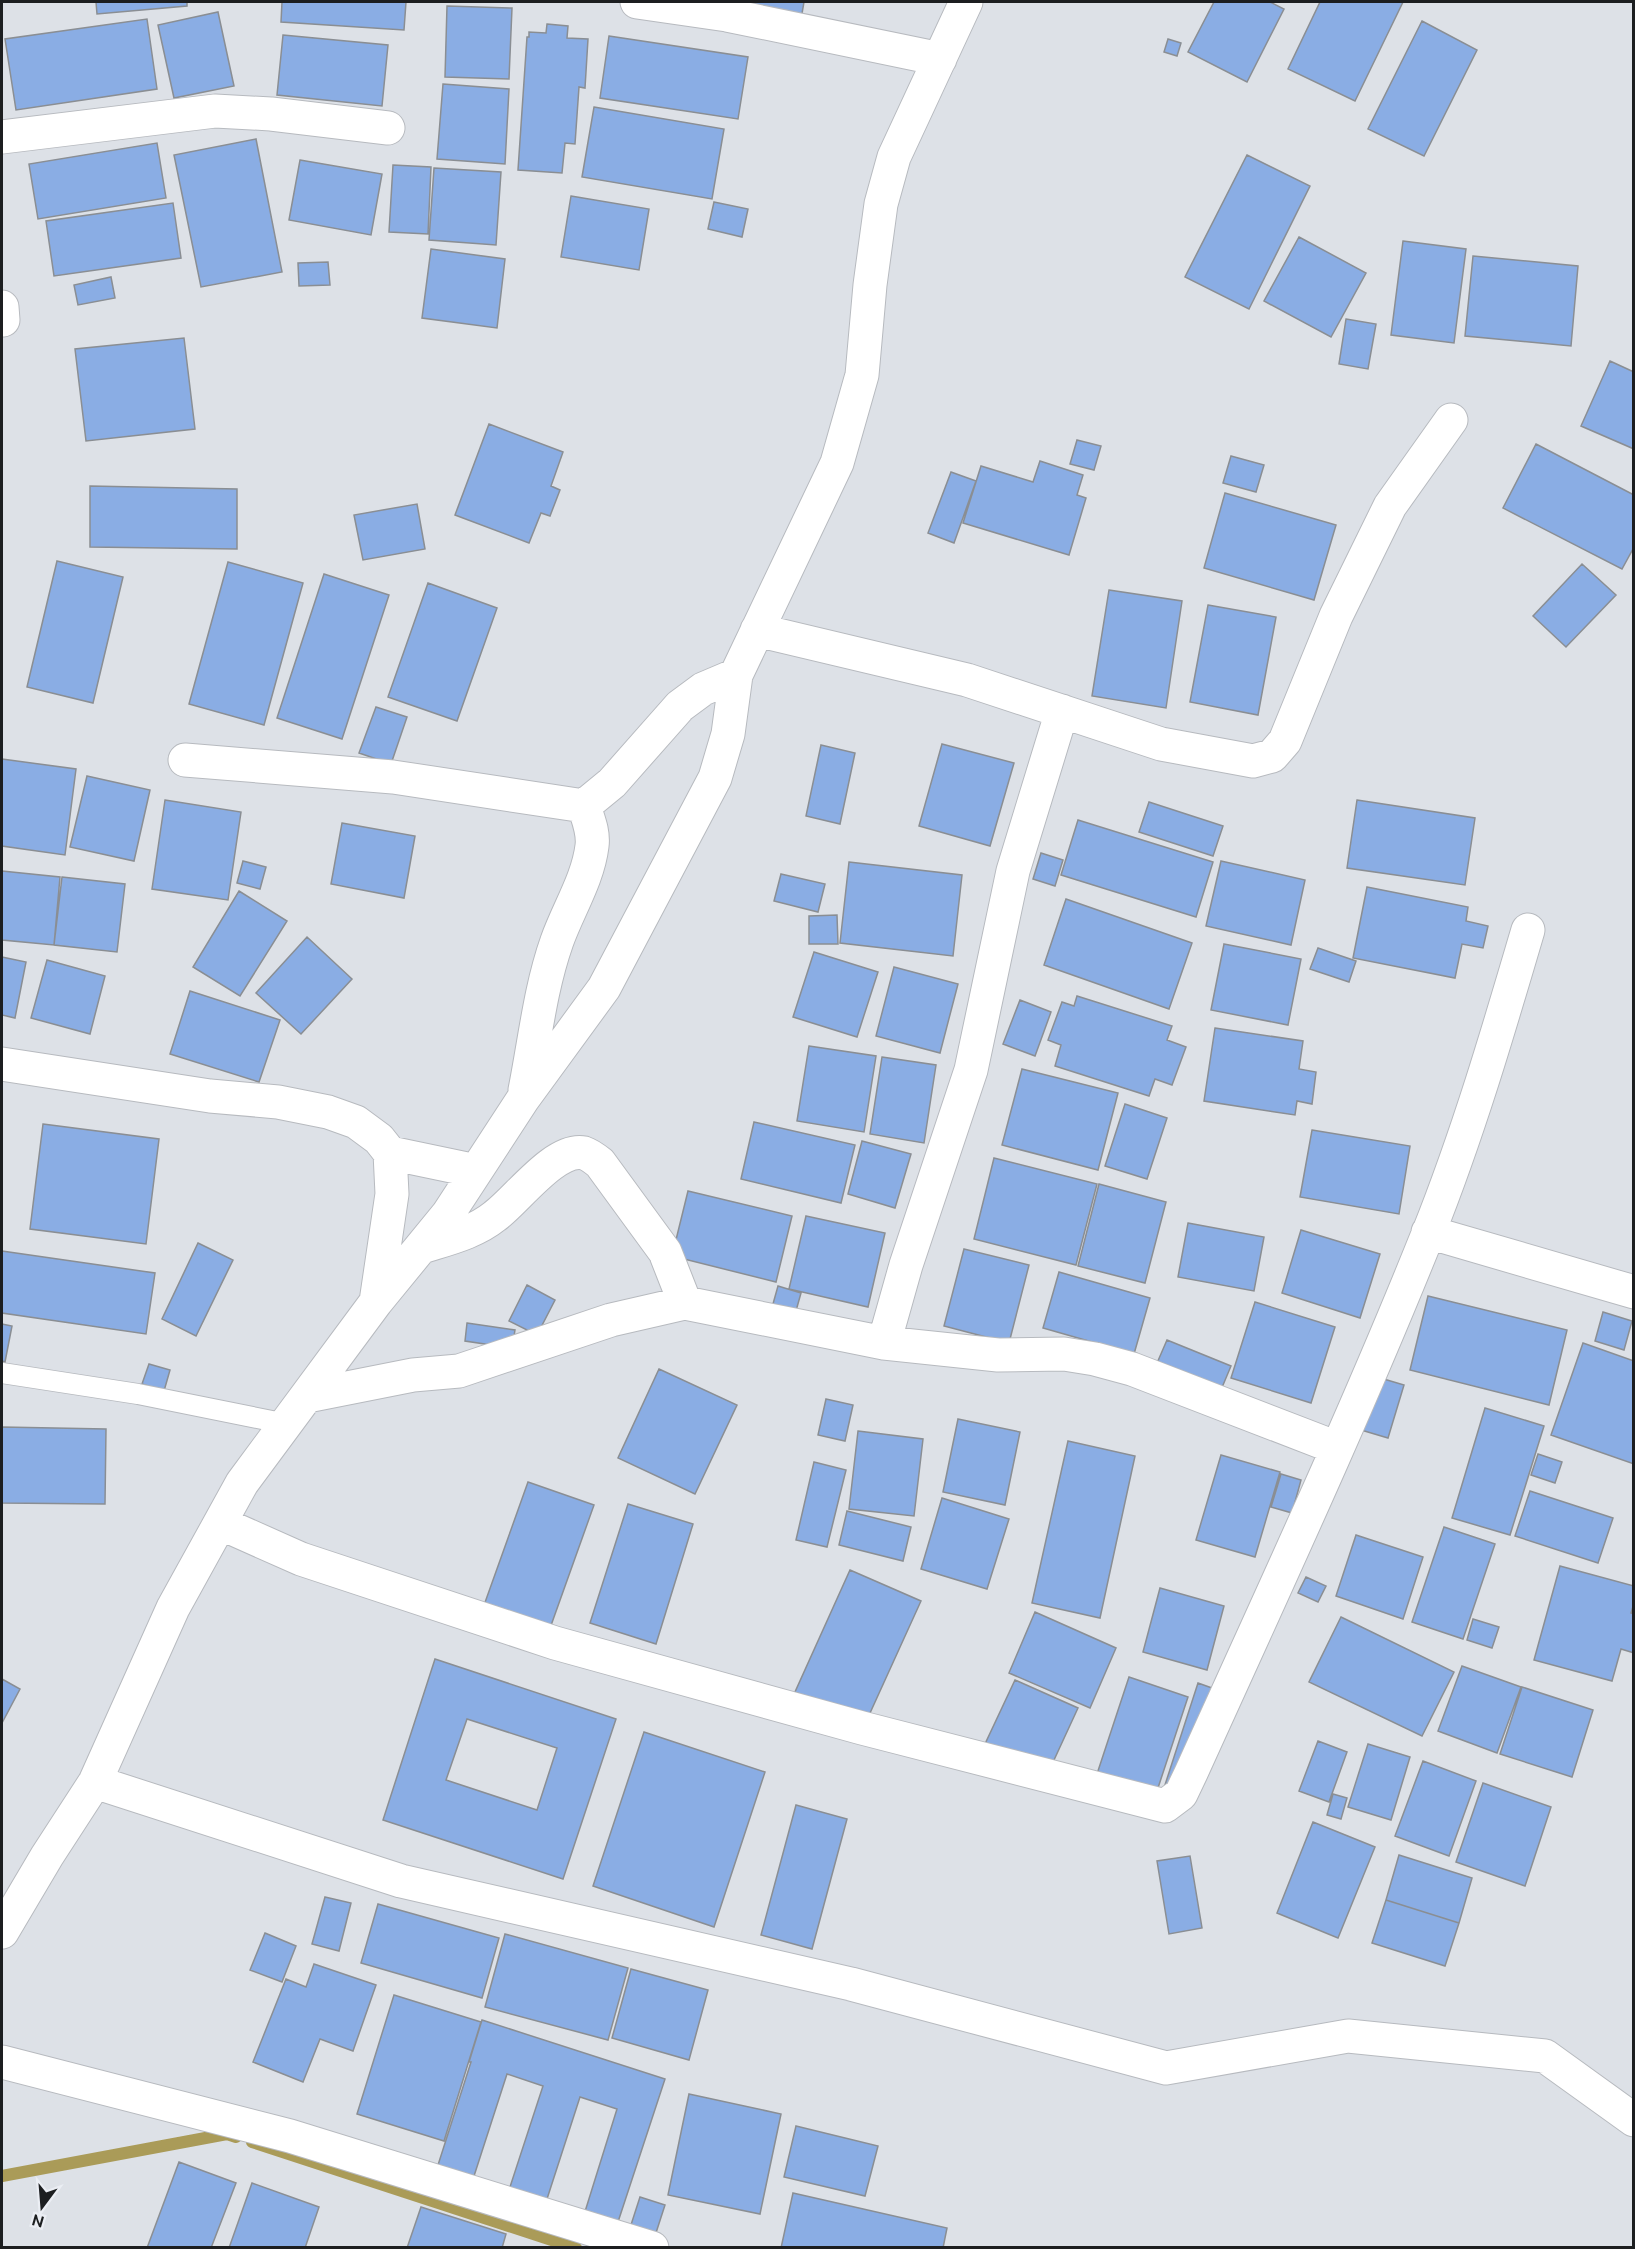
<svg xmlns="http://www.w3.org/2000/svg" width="1635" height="2249" viewBox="0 0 1635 2249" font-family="Ubuntu,sans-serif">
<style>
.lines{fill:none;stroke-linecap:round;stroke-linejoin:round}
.stream{stroke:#aa9b58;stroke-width:12}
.building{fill:#8aade4;stroke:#8a8e93;stroke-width:1.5;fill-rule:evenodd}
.lane-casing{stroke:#b7babf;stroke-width:22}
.street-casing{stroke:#b7babf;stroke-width:35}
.lane{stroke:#fff;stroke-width:20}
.street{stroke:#fff;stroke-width:33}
</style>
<rect width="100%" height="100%" fill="#dde1e7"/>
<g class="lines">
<path class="stream" d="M 252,2142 L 576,2248
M 2,2176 L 227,2134 L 236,2137"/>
</g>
<path class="building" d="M 96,2 L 187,2 L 187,6 L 97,14 Z
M 282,2 L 406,2 L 404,30 L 281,22 Z
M 684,2 L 804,2 L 800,25 Z
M 1214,2 L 1270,2 L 1284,9 L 1247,82 L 1188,52 Z
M 1320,2 L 1403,2 L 1355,101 L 1288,69 Z
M 447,6 L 512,8 L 509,79 L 445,77 Z
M 218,12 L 234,86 L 174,98 L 158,25 Z
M 147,19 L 157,89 L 16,110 L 5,39 Z
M 1422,21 L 1477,50 L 1424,156 L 1368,129 Z
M 547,24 L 568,26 L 567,38 L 588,39 L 585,88 L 579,87 L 575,144 L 565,143 L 562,173 L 518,170 L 527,37 L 529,37 L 529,32 L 546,33 Z
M 283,35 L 388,45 L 382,106 L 277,95 Z
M 609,36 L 748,57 L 738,119 L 600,98 Z
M 1168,39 L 1181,43 L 1177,56 L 1164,52 Z
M 443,84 L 509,89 L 505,164 L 437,159 Z
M 594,107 L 724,129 L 712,199 L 582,177 Z
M 256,139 L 282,272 L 201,287 L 174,155 Z
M 157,143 L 166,198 L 38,219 L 29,164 Z
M 1247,155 L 1310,186 L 1249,309 L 1185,277 Z
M 300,160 L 382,174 L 371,235 L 289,220 Z
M 393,165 L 431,167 L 428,234 L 389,232 Z
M 434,168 L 501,172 L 496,245 L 429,240 Z
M 571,196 L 649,209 L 639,270 L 561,257 Z
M 714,202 L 748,209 L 742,237 L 708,229 Z
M 173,203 L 181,258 L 54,276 L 46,221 Z
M 1299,237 L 1366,273 L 1331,337 L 1264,301 Z
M 1403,241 L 1466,249 L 1454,343 L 1391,335 Z
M 431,249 L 505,259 L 497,328 L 422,318 Z
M 1473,256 L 1578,266 L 1571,346 L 1465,336 Z
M 328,262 L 330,285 L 299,286 L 298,263 Z
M 111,277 L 115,298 L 78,305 L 74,285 Z
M 1346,319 L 1376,324 L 1368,369 L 1339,364 Z
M 184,338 L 195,429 L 86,441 L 75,349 Z
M 1610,361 L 1634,372 L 1634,449 L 1581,426 Z
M 489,424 L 563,452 L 551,486 L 560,490 L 550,516 L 541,513 L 529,543 L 455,515 Z
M 1077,440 L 1101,446 L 1094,470 L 1070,464 Z
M 1536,444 L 1634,495 L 1634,547 L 1622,569 L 1503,508 Z
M 1231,456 L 1264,465 L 1256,492 L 1223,483 Z
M 1040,461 L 1083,475 L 1077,495 L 1086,498 L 1069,555 L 963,523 L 981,466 L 1033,482 Z
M 951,472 L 976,481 L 954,543 L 928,533 Z
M 90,486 L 237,489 L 237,549 L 90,547 Z
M 1225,493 L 1336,525 L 1314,600 L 1204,568 Z
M 417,504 L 425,549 L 363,560 L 354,515 Z
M 57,561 L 123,577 L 93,703 L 27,687 Z
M 228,562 L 303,583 L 264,725 L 189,704 Z
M 1582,564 L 1616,595 L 1566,647 L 1533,616 Z
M 324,574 L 389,595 L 342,739 L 277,718 Z
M 428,583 L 497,608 L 457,721 L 388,697 Z
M 1109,590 L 1182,601 L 1166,708 L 1092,696 Z
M 1208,605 L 1276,617 L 1258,715 L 1190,702 Z
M 376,707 L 407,717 L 391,764 L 359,753 Z
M 942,744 L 1014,763 L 990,846 L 919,826 Z
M 821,745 L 855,753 L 840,824 L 806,816 Z
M 2,759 L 76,769 L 65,855 L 2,846 Z
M 87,776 L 150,790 L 134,861 L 70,847 Z
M 165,800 L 241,812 L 228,900 L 152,889 Z
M 1357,800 L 1475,818 L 1465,885 L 1347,868 Z
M 1149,802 L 1223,826 L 1213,856 L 1139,832 Z
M 1078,820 L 1213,862 L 1196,917 L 1061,875 Z
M 342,823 L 415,836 L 404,898 L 331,884 Z
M 1041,853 L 1063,860 L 1055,886 L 1033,879 Z
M 243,861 L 266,867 L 260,889 L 237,883 Z
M 1221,861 L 1305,880 L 1291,945 L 1206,926 Z
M 849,862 L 962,875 L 953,956 L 840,943 Z
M 2,871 L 60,877 L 54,945 L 2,940 Z
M 781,874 L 825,884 L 818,912 L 774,901 Z
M 62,877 L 125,884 L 117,952 L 54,945 Z
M 1367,887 L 1468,907 L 1466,921 L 1488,926 L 1483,948 L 1462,944 L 1455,978 L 1353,958 Z
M 239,891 L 287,921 L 240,996 L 193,967 Z
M 1066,899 L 1192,943 L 1169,1009 L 1044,965 Z
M 837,915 L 838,944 L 809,944 L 809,916 Z
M 307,937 L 352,979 L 301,1034 L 256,993 Z
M 1224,944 L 1301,959 L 1288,1025 L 1211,1010 Z
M 1318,948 L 1356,961 L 1349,982 L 1310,969 Z
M 814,952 L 878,972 L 857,1037 L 793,1017 Z
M 2,957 L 26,962 L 15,1018 L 2,1015 Z
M 47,960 L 105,976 L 90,1034 L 31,1018 Z
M 894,967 L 958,984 L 940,1053 L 876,1036 Z
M 190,991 L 280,1020 L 259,1082 L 170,1054 Z
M 1077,996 L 1172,1026 L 1167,1040 L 1186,1047 L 1172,1085 L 1155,1079 L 1149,1096 L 1055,1066 L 1061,1045 L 1048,1040 L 1062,1002 L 1074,1006 Z
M 1020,1000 L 1051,1012 L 1035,1056 L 1003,1044 Z
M 1215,1028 L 1303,1041 L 1299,1069 L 1316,1072 L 1312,1104 L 1297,1101 L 1295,1115 L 1204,1101 Z
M 809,1046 L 876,1056 L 864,1132 L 797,1121 Z
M 882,1057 L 936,1065 L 924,1143 L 870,1134 Z
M 1022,1069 L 1118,1093 L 1098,1170 L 1002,1145 Z
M 1125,1104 L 1167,1118 L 1147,1179 L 1105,1166 Z
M 754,1122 L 855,1145 L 841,1203 L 741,1179 Z
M 43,1124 L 159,1139 L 146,1244 L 30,1229 Z
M 1312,1130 L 1410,1146 L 1399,1214 L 1300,1197 Z
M 862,1141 L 911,1154 L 895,1208 L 848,1194 Z
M 994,1158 L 1097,1184 L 1076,1265 L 974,1239 Z
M 1099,1184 L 1166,1202 L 1145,1283 L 1078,1266 Z
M 688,1191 L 792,1216 L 776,1282 L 672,1256 Z
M 806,1216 L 885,1233 L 868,1307 L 789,1289 Z
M 1188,1223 L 1264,1237 L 1254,1291 L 1178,1277 Z
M 1301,1230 L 1380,1254 L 1360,1318 L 1282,1293 Z
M 198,1243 L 233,1260 L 196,1336 L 162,1319 Z
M 964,1249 L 1029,1265 L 1009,1343 L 944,1326 Z
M 2,1251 L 155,1273 L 146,1334 L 2,1313 Z
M 1059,1272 L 1150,1298 L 1134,1354 L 1043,1328 Z
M 527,1285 L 555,1300 L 537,1335 L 509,1321 Z
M 778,1286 L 801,1293 L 794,1318 L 771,1311 Z
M 1428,1296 L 1567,1330 L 1549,1405 L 1410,1370 Z
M 1255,1302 L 1335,1327 L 1311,1403 L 1231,1378 Z
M 1603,1312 L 1632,1321 L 1624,1350 L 1595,1341 Z
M 467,1323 L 515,1330 L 512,1348 L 465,1341 Z
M 2,1324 L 12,1326 L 5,1362 L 2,1361 Z
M 1167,1340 L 1231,1366 L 1218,1397 L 1154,1370 Z
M 1583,1343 L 1634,1361 L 1634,1464 L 1551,1435 Z
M 149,1364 L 170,1370 L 164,1391 L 142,1384 Z
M 659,1369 L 737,1405 L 695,1494 L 618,1458 Z
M 1377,1377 L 1404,1385 L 1388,1438 L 1361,1430 Z
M 826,1399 L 853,1405 L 845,1441 L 818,1435 Z
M 1485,1408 L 1544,1426 L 1510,1535 L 1452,1518 Z
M 958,1419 L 1020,1432 L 1005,1505 L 943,1492 Z
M 2,1427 L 106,1429 L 105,1504 L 2,1503 Z
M 858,1431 L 923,1439 L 914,1516 L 849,1509 Z
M 1068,1441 L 1135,1456 L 1100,1618 L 1032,1603 Z
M 1538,1454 L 1562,1462 L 1555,1483 L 1531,1475 Z
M 1221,1455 L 1280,1472 L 1255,1557 L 1196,1540 Z
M 814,1462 L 846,1470 L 827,1547 L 796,1540 Z
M 1281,1474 L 1301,1480 L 1292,1513 L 1271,1507 Z
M 528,1482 L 594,1505 L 549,1631 L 483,1608 Z
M 1530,1491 L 1613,1518 L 1598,1563 L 1515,1536 Z
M 942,1498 L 1009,1519 L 987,1589 L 921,1569 Z
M 628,1504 L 693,1524 L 656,1644 L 590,1623 Z
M 847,1511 L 911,1527 L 903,1561 L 839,1545 Z
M 1444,1527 L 1495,1544 L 1463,1639 L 1412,1622 Z
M 1356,1535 L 1423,1557 L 1403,1619 L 1336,1596 Z
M 1560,1566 L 1634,1586 L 1634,1603 L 1631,1613 L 1634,1614 L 1634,1653 L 1621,1649 L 1612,1681 L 1534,1660 Z
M 850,1570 L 921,1601 L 865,1724 L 795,1692 Z
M 1306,1577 L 1326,1586 L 1318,1602 L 1298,1593 Z
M 1160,1588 L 1224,1606 L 1207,1670 L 1143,1652 Z
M 1035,1612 L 1116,1648 L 1090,1708 L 1009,1673 Z
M 1341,1617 L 1454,1672 L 1422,1736 L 1309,1682 Z
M 1473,1619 L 1499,1627 L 1492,1648 L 1467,1640 Z
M 435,1659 L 616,1719 L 563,1879 L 383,1820 ZM 467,1719 L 557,1748 L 537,1810 L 446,1780 Z
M 1462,1666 L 1521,1687 L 1497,1753 L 1438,1731 Z
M 1129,1677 L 1188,1697 L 1154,1800 L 1095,1780 Z
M 2,1679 L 20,1689 L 2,1723 Z
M 1015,1680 L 1078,1708 L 1048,1773 L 985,1744 Z
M 1198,1683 L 1212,1688 L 1176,1796 L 1163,1791 Z
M 1522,1687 L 1593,1710 L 1572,1777 L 1500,1754 Z
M 644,1732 L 765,1772 L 714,1927 L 593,1886 Z
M 1318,1741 L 1347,1752 L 1329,1802 L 1299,1791 Z
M 1368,1744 L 1410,1757 L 1391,1820 L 1348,1807 Z
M 1423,1761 L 1476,1781 L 1449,1856 L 1395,1836 Z
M 1483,1783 L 1551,1807 L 1525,1886 L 1456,1862 Z
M 1333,1794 L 1347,1798 L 1341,1819 L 1327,1815 Z
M 796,1805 L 847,1819 L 812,1949 L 761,1935 Z
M 1313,1822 L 1375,1847 L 1338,1938 L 1277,1913 Z
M 1399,1855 L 1472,1878 L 1459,1923 L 1386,1900 Z
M 1190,1856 L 1202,1928 L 1169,1934 L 1157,1861 Z
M 325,1897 L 351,1903 L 339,1951 L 312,1944 Z
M 1386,1900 L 1459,1923 L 1445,1966 L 1372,1943 Z
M 378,1904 L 499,1938 L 482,1998 L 361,1963 Z
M 265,1933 L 296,1946 L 282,1982 L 250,1970 Z
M 505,1934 L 628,1968 L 608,2040 L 485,2007 Z
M 314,1964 L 376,1985 L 353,2051 L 320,2039 L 303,2082 L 253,2062 L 286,1979 L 306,1987 Z
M 631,1969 L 708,1990 L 689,2060 L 612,2038 Z
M 394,1995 L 481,2022 L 444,2141 L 357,2114 Z
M 482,2020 L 665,2079 L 616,2228 L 583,2218 L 617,2109 L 580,2097 L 546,2202 L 509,2190 L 543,2086 L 507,2074 L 474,2176 L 438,2165 L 471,2062 L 469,2062 Z
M 689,2094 L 781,2114 L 760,2214 L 668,2195 Z
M 796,2126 L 878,2146 L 865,2196 L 784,2177 Z
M 179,2162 L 236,2183 L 211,2248 L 147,2248 Z
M 252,2183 L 319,2207 L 305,2248 L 229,2248 Z
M 793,2193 L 947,2228 L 943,2248 L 781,2248 Z
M 640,2197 L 665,2205 L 654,2239 L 629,2231 Z
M 421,2207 L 506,2234 L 502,2248 L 407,2248 Z"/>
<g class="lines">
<g class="lane-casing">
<path id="lane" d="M 2,1373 L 138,1394 L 287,1424"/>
</g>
<g class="street-casing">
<path id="street" d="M 637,2 L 727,15 L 940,59
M 2,137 L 215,111 L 271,114 L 388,128
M 2,307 L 3,320
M 757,630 L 967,680 L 1161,744 L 1253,761 L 1272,756 L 1285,741 L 1336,616 L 1390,506 L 1451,420
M 185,760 L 393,777 L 584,806 L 612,783 L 680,706 L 703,689 L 736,675
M 2,1064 L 210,1096 L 278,1102 L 328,1112 L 356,1122 L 379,1139 L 390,1153 L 392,1194 L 376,1302
M 525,1090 C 535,1040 540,989 557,941 C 568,910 588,879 592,846 C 594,832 588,819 584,806
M 390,1153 L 476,1171
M 1428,1232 L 1634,1292
M 422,1247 C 447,1239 474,1233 495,1216 C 517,1200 555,1147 584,1153 C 590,1155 595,1159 600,1163 L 665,1252 L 685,1303
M 884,1343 L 906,1265 L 971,1070 L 1013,871 L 1062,711
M 307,1396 L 413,1375 L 459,1371 L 611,1320 L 685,1303 L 884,1343 L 998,1355 L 1064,1354 L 1095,1359 L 1132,1369 L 1337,1448
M 220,1523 L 301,1559 L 555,1643 L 862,1728 L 1165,1806 L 1181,1794 L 1191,1773 C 1272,1594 1355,1416 1428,1234 C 1468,1134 1498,1032 1528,930
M 95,1782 L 401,1881 L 851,1984 L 1166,2068 L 1348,2036 L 1545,2056 L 1634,2120
M 2,1932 L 47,1856 L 95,1782 L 173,1608 L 242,1483 L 376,1302 L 448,1214 L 523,1099 L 604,988 L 715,778 L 728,734 L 736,675 L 837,463 L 862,375 L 870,285 L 881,204 L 894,157 L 966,2
M 2,2062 L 290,2136 L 652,2248"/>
</g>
<use href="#lane" class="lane"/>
<use href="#street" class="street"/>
</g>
<rect width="1635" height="2249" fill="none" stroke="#1c1e20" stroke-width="6"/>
<g transform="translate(42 2207) rotate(196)" stroke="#ebeef4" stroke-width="4.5" paint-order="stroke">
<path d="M0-4.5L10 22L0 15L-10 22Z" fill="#1c1e20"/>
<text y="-9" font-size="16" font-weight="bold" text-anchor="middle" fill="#1c1e20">N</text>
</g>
</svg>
